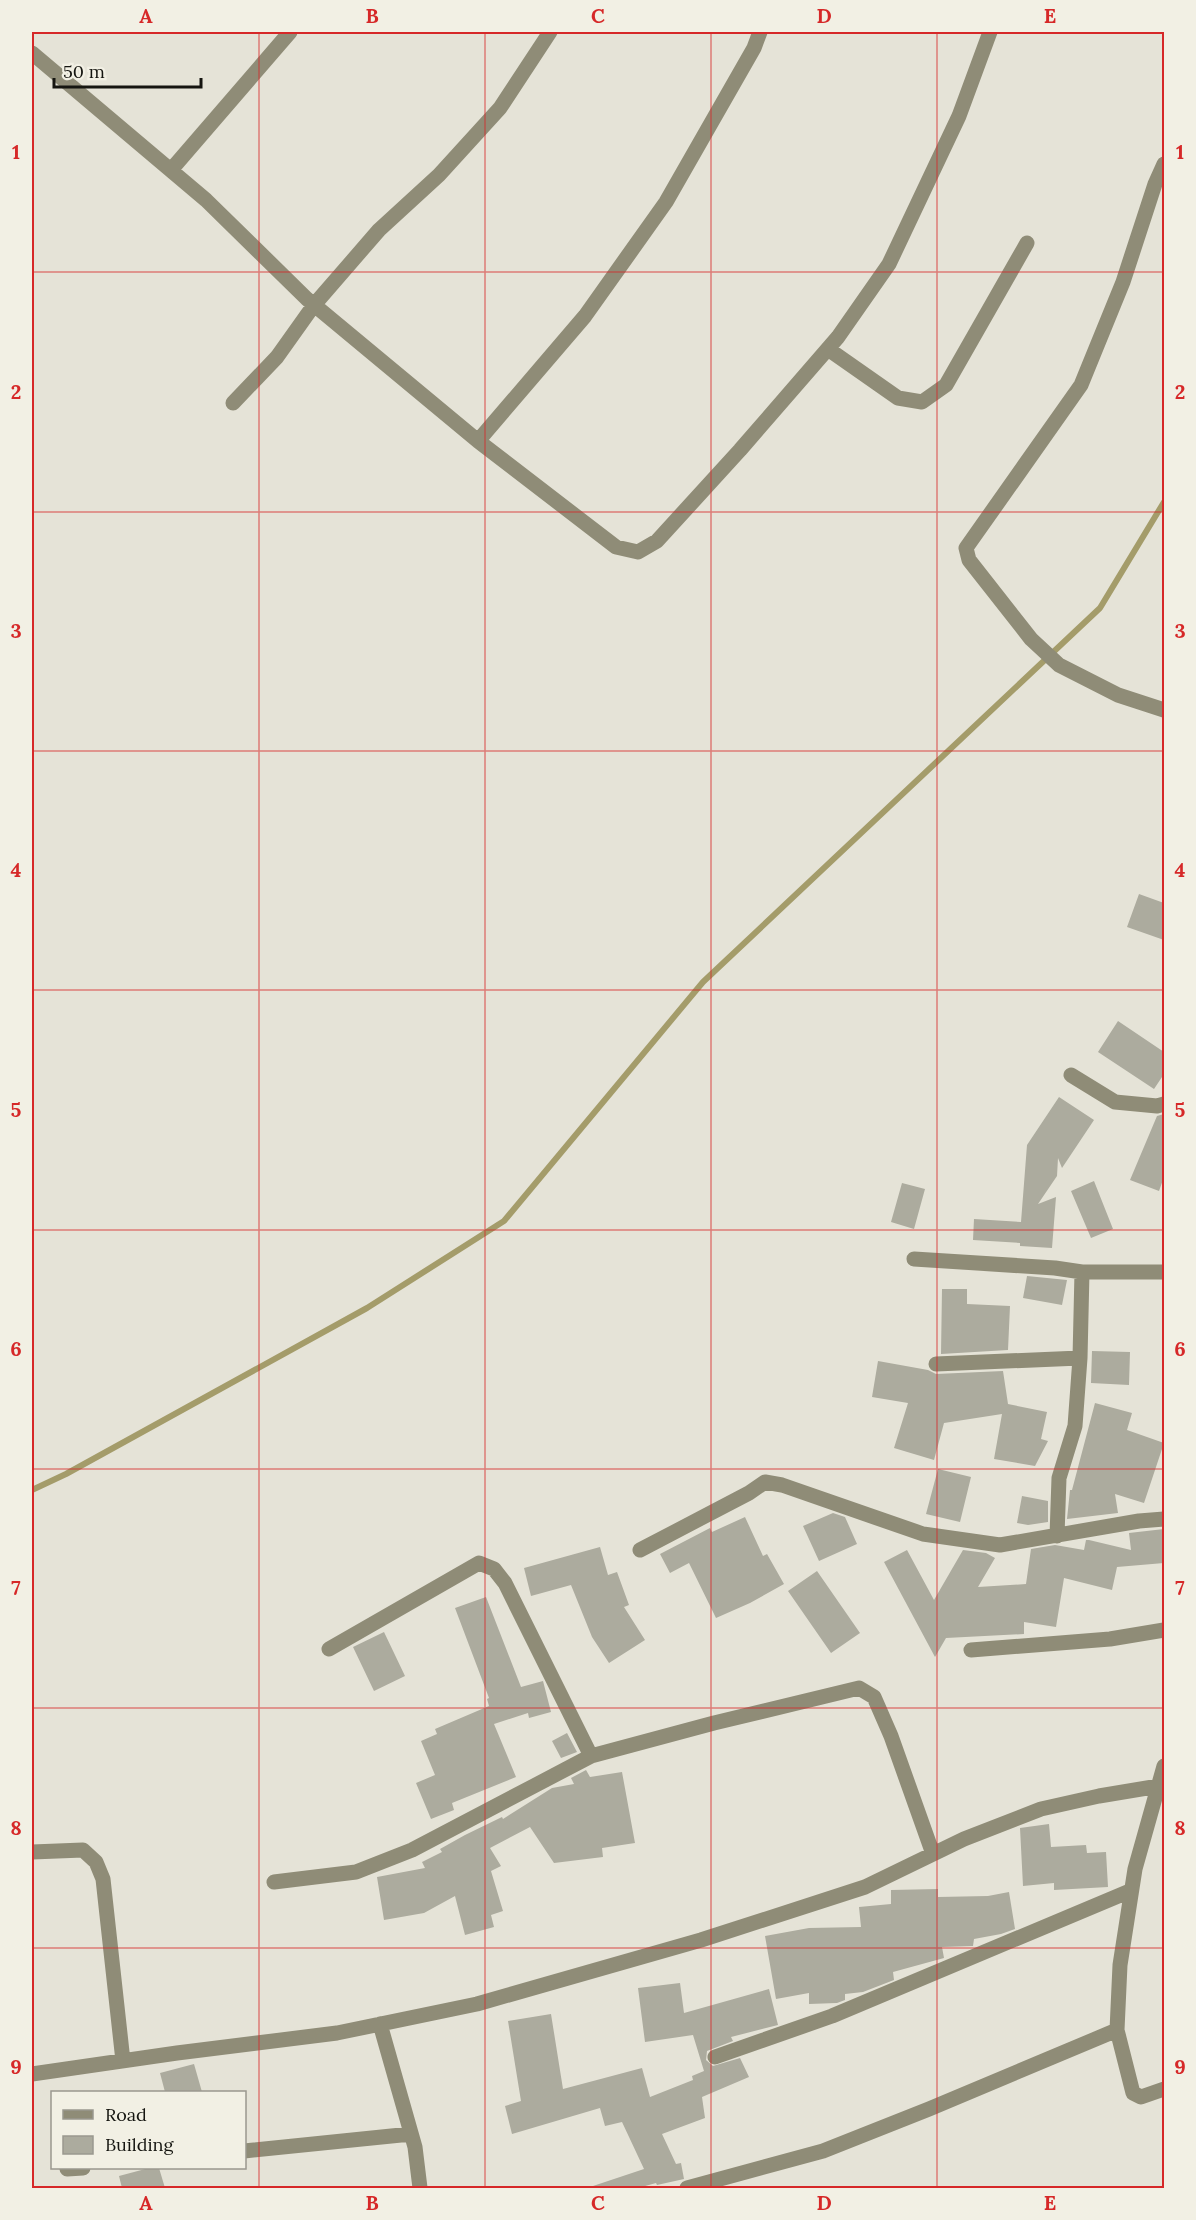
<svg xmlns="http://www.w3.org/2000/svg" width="1196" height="2220" viewBox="0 0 1196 2220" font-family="Lora,serif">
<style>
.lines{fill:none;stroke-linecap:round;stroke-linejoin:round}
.stream{stroke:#a49c6a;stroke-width:6}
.building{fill:#acab9e}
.minor{stroke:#8f8c77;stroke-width:15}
.grid{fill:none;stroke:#d62828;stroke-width:1.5;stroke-opacity:0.55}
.neatline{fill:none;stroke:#d62828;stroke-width:2}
.grid-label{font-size:20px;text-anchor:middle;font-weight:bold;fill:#d62828}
</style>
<rect width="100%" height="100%" fill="#e5e3d7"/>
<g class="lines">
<path class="stream" d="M 32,1490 L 66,1474 L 367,1308 L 504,1221 L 703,982 L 1100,608 L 1164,502"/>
</g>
<path class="building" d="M 1139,894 L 1164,903 L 1164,940 L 1127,927 Z
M 1118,1021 L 1164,1052 L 1164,1074 L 1154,1089 L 1098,1052 Z
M 1059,1097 L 1094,1120 L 1062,1168 L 1058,1158 L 1057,1176 L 1038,1204 L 1056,1197 L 1052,1248 L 1020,1246 L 1020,1243 L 973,1240 L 974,1219 L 1021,1222 L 1027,1145 Z
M 1164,1114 L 1164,1177 L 1159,1191 L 1130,1180 L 1157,1116 Z
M 1094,1181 L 1113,1229 L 1091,1238 L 1071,1191 Z
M 902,1183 L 925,1189 L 914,1229 L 891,1222 Z
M 1027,1276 L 1067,1280 L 1062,1305 L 1023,1298 Z
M 942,1289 L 967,1289 L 967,1304 L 1010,1306 L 1008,1350 L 941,1354 Z
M 1092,1351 L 1130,1352 L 1129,1385 L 1091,1383 Z
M 878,1361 L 928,1370 L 936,1374 L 1003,1371 L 1008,1404 L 1047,1412 L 1041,1439 L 1048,1441 L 1035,1466 L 994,1459 L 1002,1414 L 944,1423 L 934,1460 L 894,1448 L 908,1403 L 872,1397 Z
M 1095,1403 L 1132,1413 L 1127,1430 L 1164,1443 L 1144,1503 L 1115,1494 L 1118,1513 L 1067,1519 L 1070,1490 L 1072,1490 Z
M 938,1469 L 971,1477 L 960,1522 L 926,1514 Z
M 1022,1496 L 1048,1501 L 1048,1522 L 1028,1525 L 1017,1523 Z
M 833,1513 L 845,1517 L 857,1544 L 819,1561 L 803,1526 Z
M 745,1517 L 763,1556 L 767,1554 L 784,1584 L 750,1603 L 716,1618 L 689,1563 L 670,1573 L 660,1554 L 710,1528 L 712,1532 Z
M 1164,1529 L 1164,1563 L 1117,1567 L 1112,1590 L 1064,1578 L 1056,1627 L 1024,1622 L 1024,1634 L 946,1638 L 935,1657 L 884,1562 L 907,1550 L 934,1600 L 963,1550 L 986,1553 L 995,1558 L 978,1587 L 1026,1584 L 1031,1549 L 1055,1545 L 1084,1550 L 1086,1540 L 1089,1540 L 1131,1550 L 1129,1533 Z
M 600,1547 L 608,1575 L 617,1572 L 629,1605 L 624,1607 L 645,1640 L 609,1663 L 592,1637 L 571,1585 L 531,1596 L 524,1568 Z
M 817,1571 L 860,1633 L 831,1653 L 788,1591 Z
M 486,1597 L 521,1687 L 543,1681 L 551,1712 L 529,1718 L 528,1713 L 494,1724 L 516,1777 L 452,1803 L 454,1810 L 431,1819 L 416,1783 L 435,1775 L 421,1741 L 437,1734 L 435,1729 L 489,1706 L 487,1699 L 489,1698 L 455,1608 Z
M 384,1632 L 405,1676 L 374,1691 L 353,1647 Z
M 567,1733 L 577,1752 L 561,1758 L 552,1741 Z
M 586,1770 L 590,1777 L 622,1772 L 635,1843 L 602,1848 L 603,1857 L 554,1863 L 530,1827 L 490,1848 L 501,1866 L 491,1871 L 503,1911 L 491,1915 L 494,1927 L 465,1935 L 455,1896 L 424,1913 L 384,1920 L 377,1877 L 425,1868 L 422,1862 L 442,1852 L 440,1849 L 465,1835 L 502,1817 L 503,1819 L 552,1788 L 574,1784 L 571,1778 Z
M 1049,1824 L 1051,1847 L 1086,1845 L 1087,1853 L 1106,1852 L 1108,1887 L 1054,1890 L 1054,1883 L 1023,1886 L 1020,1828 Z
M 938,1889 L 938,1897 L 988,1896 L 1009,1892 L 1015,1929 L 1001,1934 L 974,1939 L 973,1946 L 942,1947 L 944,1958 L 893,1972 L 894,1980 L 863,1992 L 845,1994 L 845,2000 L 837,2003 L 809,2004 L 809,1993 L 776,1999 L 765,1936 L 809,1928 L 861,1927 L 859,1907 L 891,1904 L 891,1890 Z
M 680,1983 L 684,2013 L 769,1989 L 778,2025 L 731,2037 L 733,2041 L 707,2051 L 706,2060 L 713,2066 L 740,2058 L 749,2077 L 702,2097 L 705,2118 L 662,2134 L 676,2164 L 681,2163 L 684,2179 L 657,2185 L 656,2183 L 638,2188 L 593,2188 L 593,2186 L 644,2169 L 622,2122 L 605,2126 L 600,2108 L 512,2134 L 505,2106 L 521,2101 L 508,2021 L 551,2014 L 563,2089 L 642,2068 L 650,2097 L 693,2080 L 692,2076 L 704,2071 L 693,2035 L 645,2042 L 638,1988 Z
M 194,2064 L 202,2092 L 165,2092 L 160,2073 Z
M 149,2168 L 159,2168 L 165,2188 L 122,2188 L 119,2176 Z"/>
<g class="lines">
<path class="minor" d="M 32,53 L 206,200 L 307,299 L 478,441 L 616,547 L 638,552 L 657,541 L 740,450 L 838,337 L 889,264 L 959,116 L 990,32
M 1164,164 L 1155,184 L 1123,282 L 1081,385 L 966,548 L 969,560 L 1031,639 L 1059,665 L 1118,695 L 1164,710
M 171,170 L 290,32
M 828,349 L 898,398 L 922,402 L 946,385 L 1027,243
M 233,403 L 277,357 L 314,305 L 379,230 L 439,175 L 500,108 L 550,32
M 478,441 L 585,316 L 666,202 L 754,48 L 760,32
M 1071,1075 L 1115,1102 L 1157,1106 L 1164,1104
M 914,1259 L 1055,1268 L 1082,1272 L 1164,1272
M 936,1364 L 1080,1358
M 1057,1536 L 1059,1478 L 1075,1426 L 1080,1358 L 1082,1272
M 640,1550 L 749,1493 L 765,1482 L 782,1485 L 923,1534 L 1000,1545 L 1139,1521 L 1164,1519
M 329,1649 L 479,1563 L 494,1569 L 505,1583 L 591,1756
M 971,1650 L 1110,1639 L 1164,1630
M 1164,1766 L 1135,1869 L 1120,1965 L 1117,2030 L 1133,2093 L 1141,2097 L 1164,2089
M 32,1852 L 83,1850 L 96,1862 L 103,1879 L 123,2061
M 274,1882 L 356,1872 L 412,1850 L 591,1756 L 714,1723 L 859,1688 L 874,1697 L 891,1736 L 933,1854
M 380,2024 L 415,2147 L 420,2188
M 715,2057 L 832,2016 L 1130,1891
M 32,2074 L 177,2053 L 337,2033 L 477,2004 L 701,1940 L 865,1887 L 964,1839 L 1041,1809 L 1099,1796 L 1159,1786
M 244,2151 L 411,2134
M 67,2169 L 83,2168
M 687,2188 L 823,2151 L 929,2109 L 1117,2030"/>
</g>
<path class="grid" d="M 259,32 L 259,2188M 485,32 L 485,2188M 711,32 L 711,2188M 937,32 L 937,2188M 32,272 L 1164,272M 32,512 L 1164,512M 32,751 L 1164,751M 32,990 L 1164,990M 32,1230 L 1164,1230M 32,1469 L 1164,1469M 32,1708 L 1164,1708M 32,1948 L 1164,1948"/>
<rect width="1196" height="2220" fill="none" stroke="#f2f0e4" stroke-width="66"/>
<rect x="51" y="2091" width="195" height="78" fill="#f2f0e4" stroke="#9a988f" stroke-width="1.5"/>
<rect x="63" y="2110" width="30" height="9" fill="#8f8c77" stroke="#9a988f" stroke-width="1.5"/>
<text x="105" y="2121" font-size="18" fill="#151510">Road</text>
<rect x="63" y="2136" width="30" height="18" fill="#acab9e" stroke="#9a988f" stroke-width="1.5"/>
<text x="105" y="2151" font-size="18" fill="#151510">Building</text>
<path d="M54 78v9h147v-9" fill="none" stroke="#151510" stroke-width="3"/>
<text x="63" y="78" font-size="18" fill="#151510" stroke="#f2f0e4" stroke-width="4.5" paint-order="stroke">50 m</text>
<rect x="33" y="33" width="1130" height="2154" class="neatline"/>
<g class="grid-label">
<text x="146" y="23">A</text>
<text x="372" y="23">B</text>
<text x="598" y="23">C</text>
<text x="824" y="23">D</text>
<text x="1050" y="23">E</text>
<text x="16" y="159">1</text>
<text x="1180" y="159">1</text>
<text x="16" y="399">2</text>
<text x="1180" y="399">2</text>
<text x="16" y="638">3</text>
<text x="1180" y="638">3</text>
<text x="16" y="877">4</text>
<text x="1180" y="877">4</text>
<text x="16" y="1117">5</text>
<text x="1180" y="1117">5</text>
<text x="16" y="1356">6</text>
<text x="1180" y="1356">6</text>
<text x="16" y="1595">7</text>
<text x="1180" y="1595">7</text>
<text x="16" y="1835">8</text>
<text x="1180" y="1835">8</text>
<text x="16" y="2074">9</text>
<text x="1180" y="2074">9</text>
<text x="146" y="2210">A</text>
<text x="372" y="2210">B</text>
<text x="598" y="2210">C</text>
<text x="824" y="2210">D</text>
<text x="1050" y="2210">E</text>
</g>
</svg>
